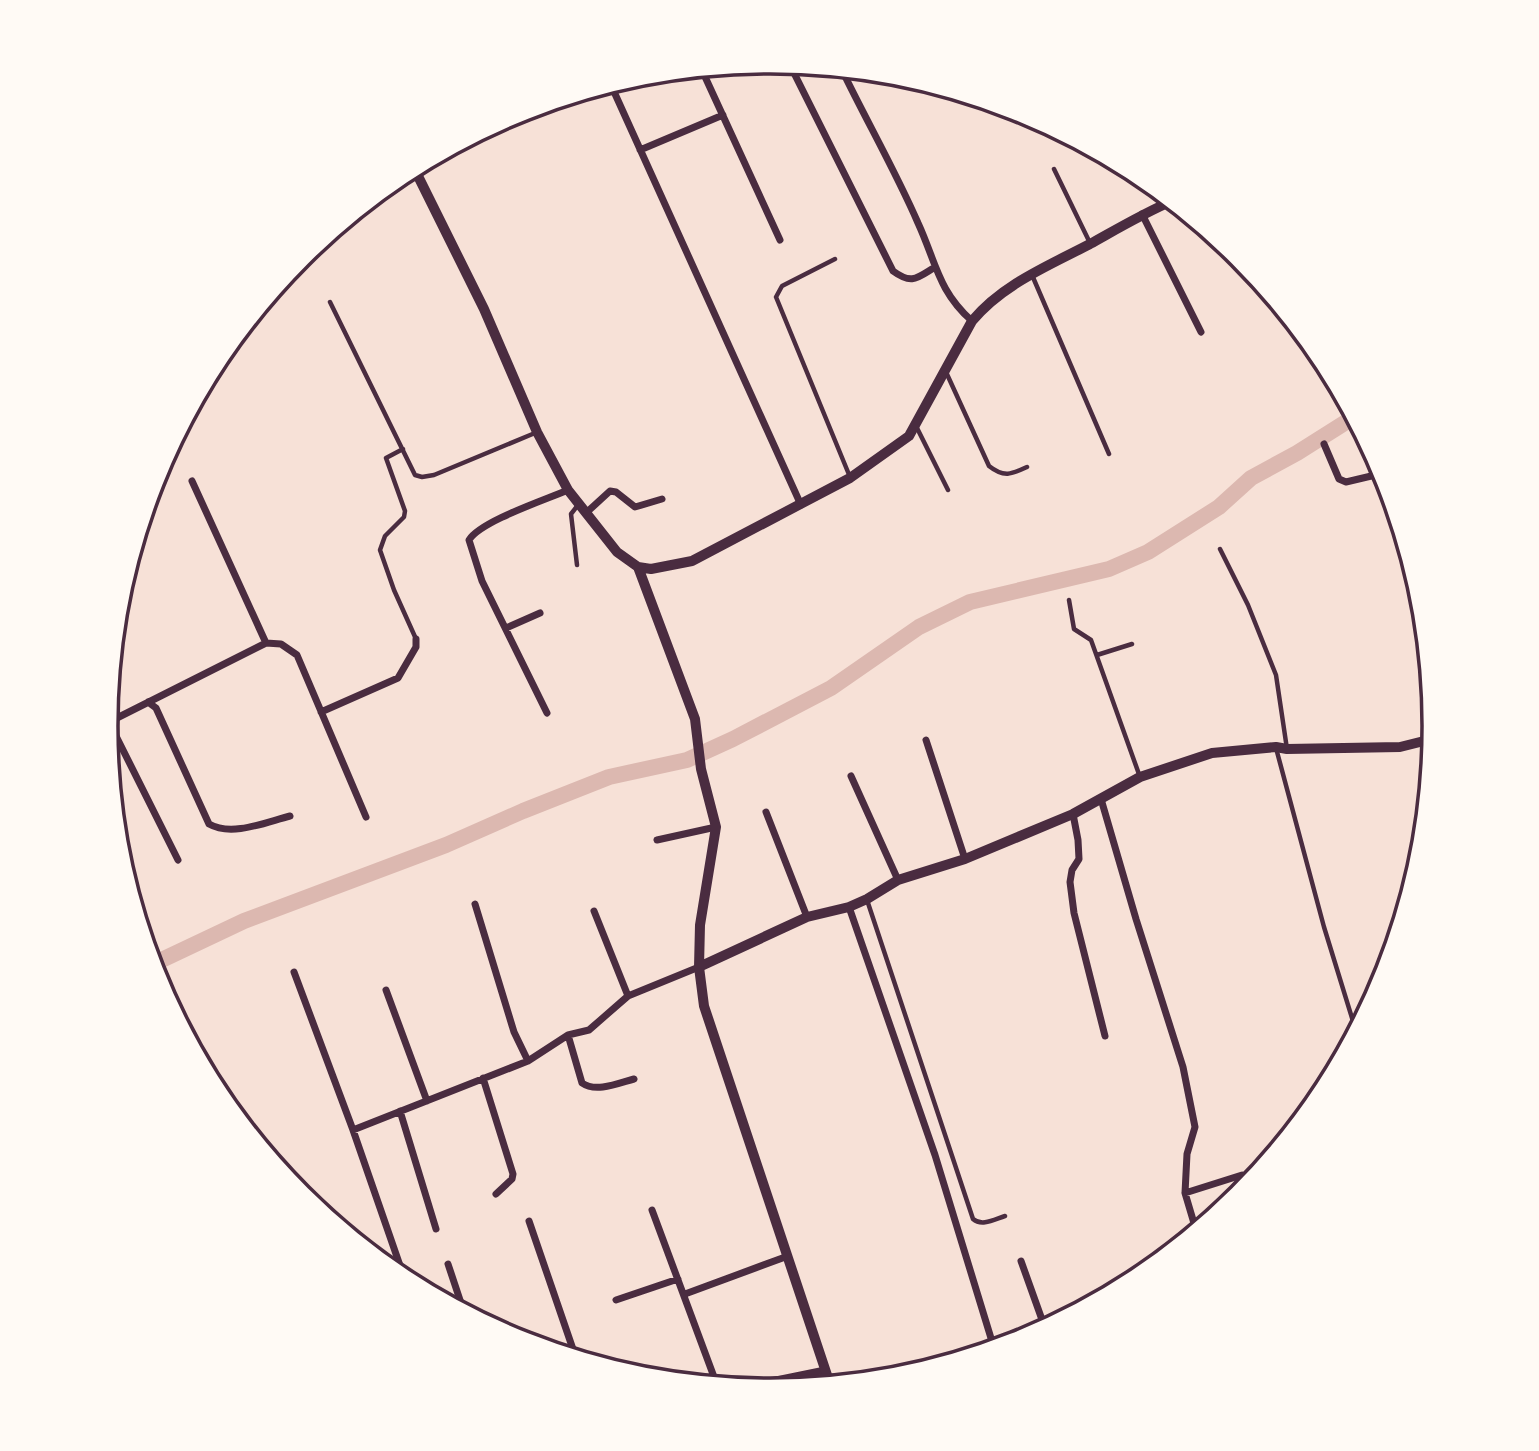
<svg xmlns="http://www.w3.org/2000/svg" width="1539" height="1451" viewBox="0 0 1539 1451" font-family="'PT Sans',sans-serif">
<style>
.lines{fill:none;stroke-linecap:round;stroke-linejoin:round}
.canal{stroke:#dcb8b0;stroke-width:16}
.service{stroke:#4a2c40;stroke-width:4.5}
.minor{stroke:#4a2c40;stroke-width:7}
.tertiary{stroke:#4a2c40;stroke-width:10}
.rim{fill:none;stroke:#4a2c40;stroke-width:3.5}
</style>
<rect width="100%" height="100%" fill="#f7e1d7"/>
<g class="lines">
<path class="canal" d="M 151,965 L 244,921 L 446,845 L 523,811 L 609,777 L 687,760 L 733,739 L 831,688 L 919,627 L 970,602 L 1109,569 L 1148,552 L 1219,507 L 1251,478 L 1297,453 L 1354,417"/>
<path class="service" d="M 1054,169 L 1090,243
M 835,259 L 782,286 L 776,297 L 850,477
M 1032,275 L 1109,454
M 330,302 L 415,475 L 422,477 L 434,475 L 535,433
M 946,372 L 989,466 C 1004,478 1012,474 1027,467
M 916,426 L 948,490
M 403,449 L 386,458 L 405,511 L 404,517 L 385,536 L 380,550 L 394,590 L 416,639
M 1220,549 L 1248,605 L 1276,675 L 1287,749
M 577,565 L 571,514 L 578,505
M 1069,600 L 1074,629 L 1091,640 L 1140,777
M 1097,655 L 1132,644
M 1276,748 L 1324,927 L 1356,1031
M 867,900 L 973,1219 C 982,1227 995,1219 1005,1216"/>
<path class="minor" d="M 789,63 L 893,271 C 912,285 917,278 935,267
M 701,68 L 780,240
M 841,68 C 866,120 895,170 918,223 C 936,262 938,291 972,321
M 611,85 L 801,505
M 640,150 L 723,115
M 1142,214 L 1201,332
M 1324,444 L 1339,479 L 1346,482 L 1384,473
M 192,481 L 266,643
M 586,513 L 610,491 L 616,492 L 635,507 L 662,499
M 506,628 L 540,613
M 148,702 L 156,708 L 209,824 C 232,837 266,822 290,816
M 321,712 L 398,678 L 416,647 L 416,639
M 547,713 L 482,581 L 469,540 C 481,521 545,500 568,490
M 109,722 L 178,860
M 105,724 L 266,643 L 281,644 L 297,655 L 366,817
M 926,740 L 965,859
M 851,776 L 898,880
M 1101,799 L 1136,919 L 1183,1067 L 1195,1127 L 1187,1154 L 1185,1193 L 1196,1230
M 766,812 L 807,917
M 1073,814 L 1078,840 L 1079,859 L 1072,870 L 1070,882 L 1074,913 L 1105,1036
M 657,840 L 716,827
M 475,904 L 514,1032 L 528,1061
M 849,907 L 935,1155 L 994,1348
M 594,911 L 628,996
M 294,972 L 353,1130 L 405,1280
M 386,990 L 427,1101
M 568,1035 L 582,1083 C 596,1093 619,1083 634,1079
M 483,1078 L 513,1174 L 512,1179 L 496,1194
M 400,1111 L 436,1229
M 353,1130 L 528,1061 L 568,1035 L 589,1030 L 628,996 L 699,967
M 1185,1193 L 1242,1175
M 652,1210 L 717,1385
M 529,1221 L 576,1358
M 1021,1261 L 1045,1328
M 448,1264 L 464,1312
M 685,1294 L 788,1256
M 616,1300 L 678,1279
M 742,1387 L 825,1370"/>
<path class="tertiary" d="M 413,166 L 484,309 L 537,432 L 568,490 L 617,552 L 638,567 L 651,569 L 692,561 L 850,478 L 909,436 L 972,321 C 1003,284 1048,266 1090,244 C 1117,229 1144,213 1172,201
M 638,567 L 695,719 L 701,769 L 716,827 L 700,925 L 699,967 L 704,1006 L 830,1384
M 699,967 L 807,917 L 849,907 L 867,899 L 898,880 L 965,859 L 1073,814 L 1140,777 L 1212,753 L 1276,747 L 1287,749 L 1400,747 L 1432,739"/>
</g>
<path d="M0 0H1539V1451H0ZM118 726a652 652 0 1 1 1304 0a652 652 0 1 1-1304 0Z" fill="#fffaf5" fill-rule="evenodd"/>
<path class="rim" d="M118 726a652 652 0 1 1 1304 0a652 652 0 1 1-1304 0Z"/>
</svg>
